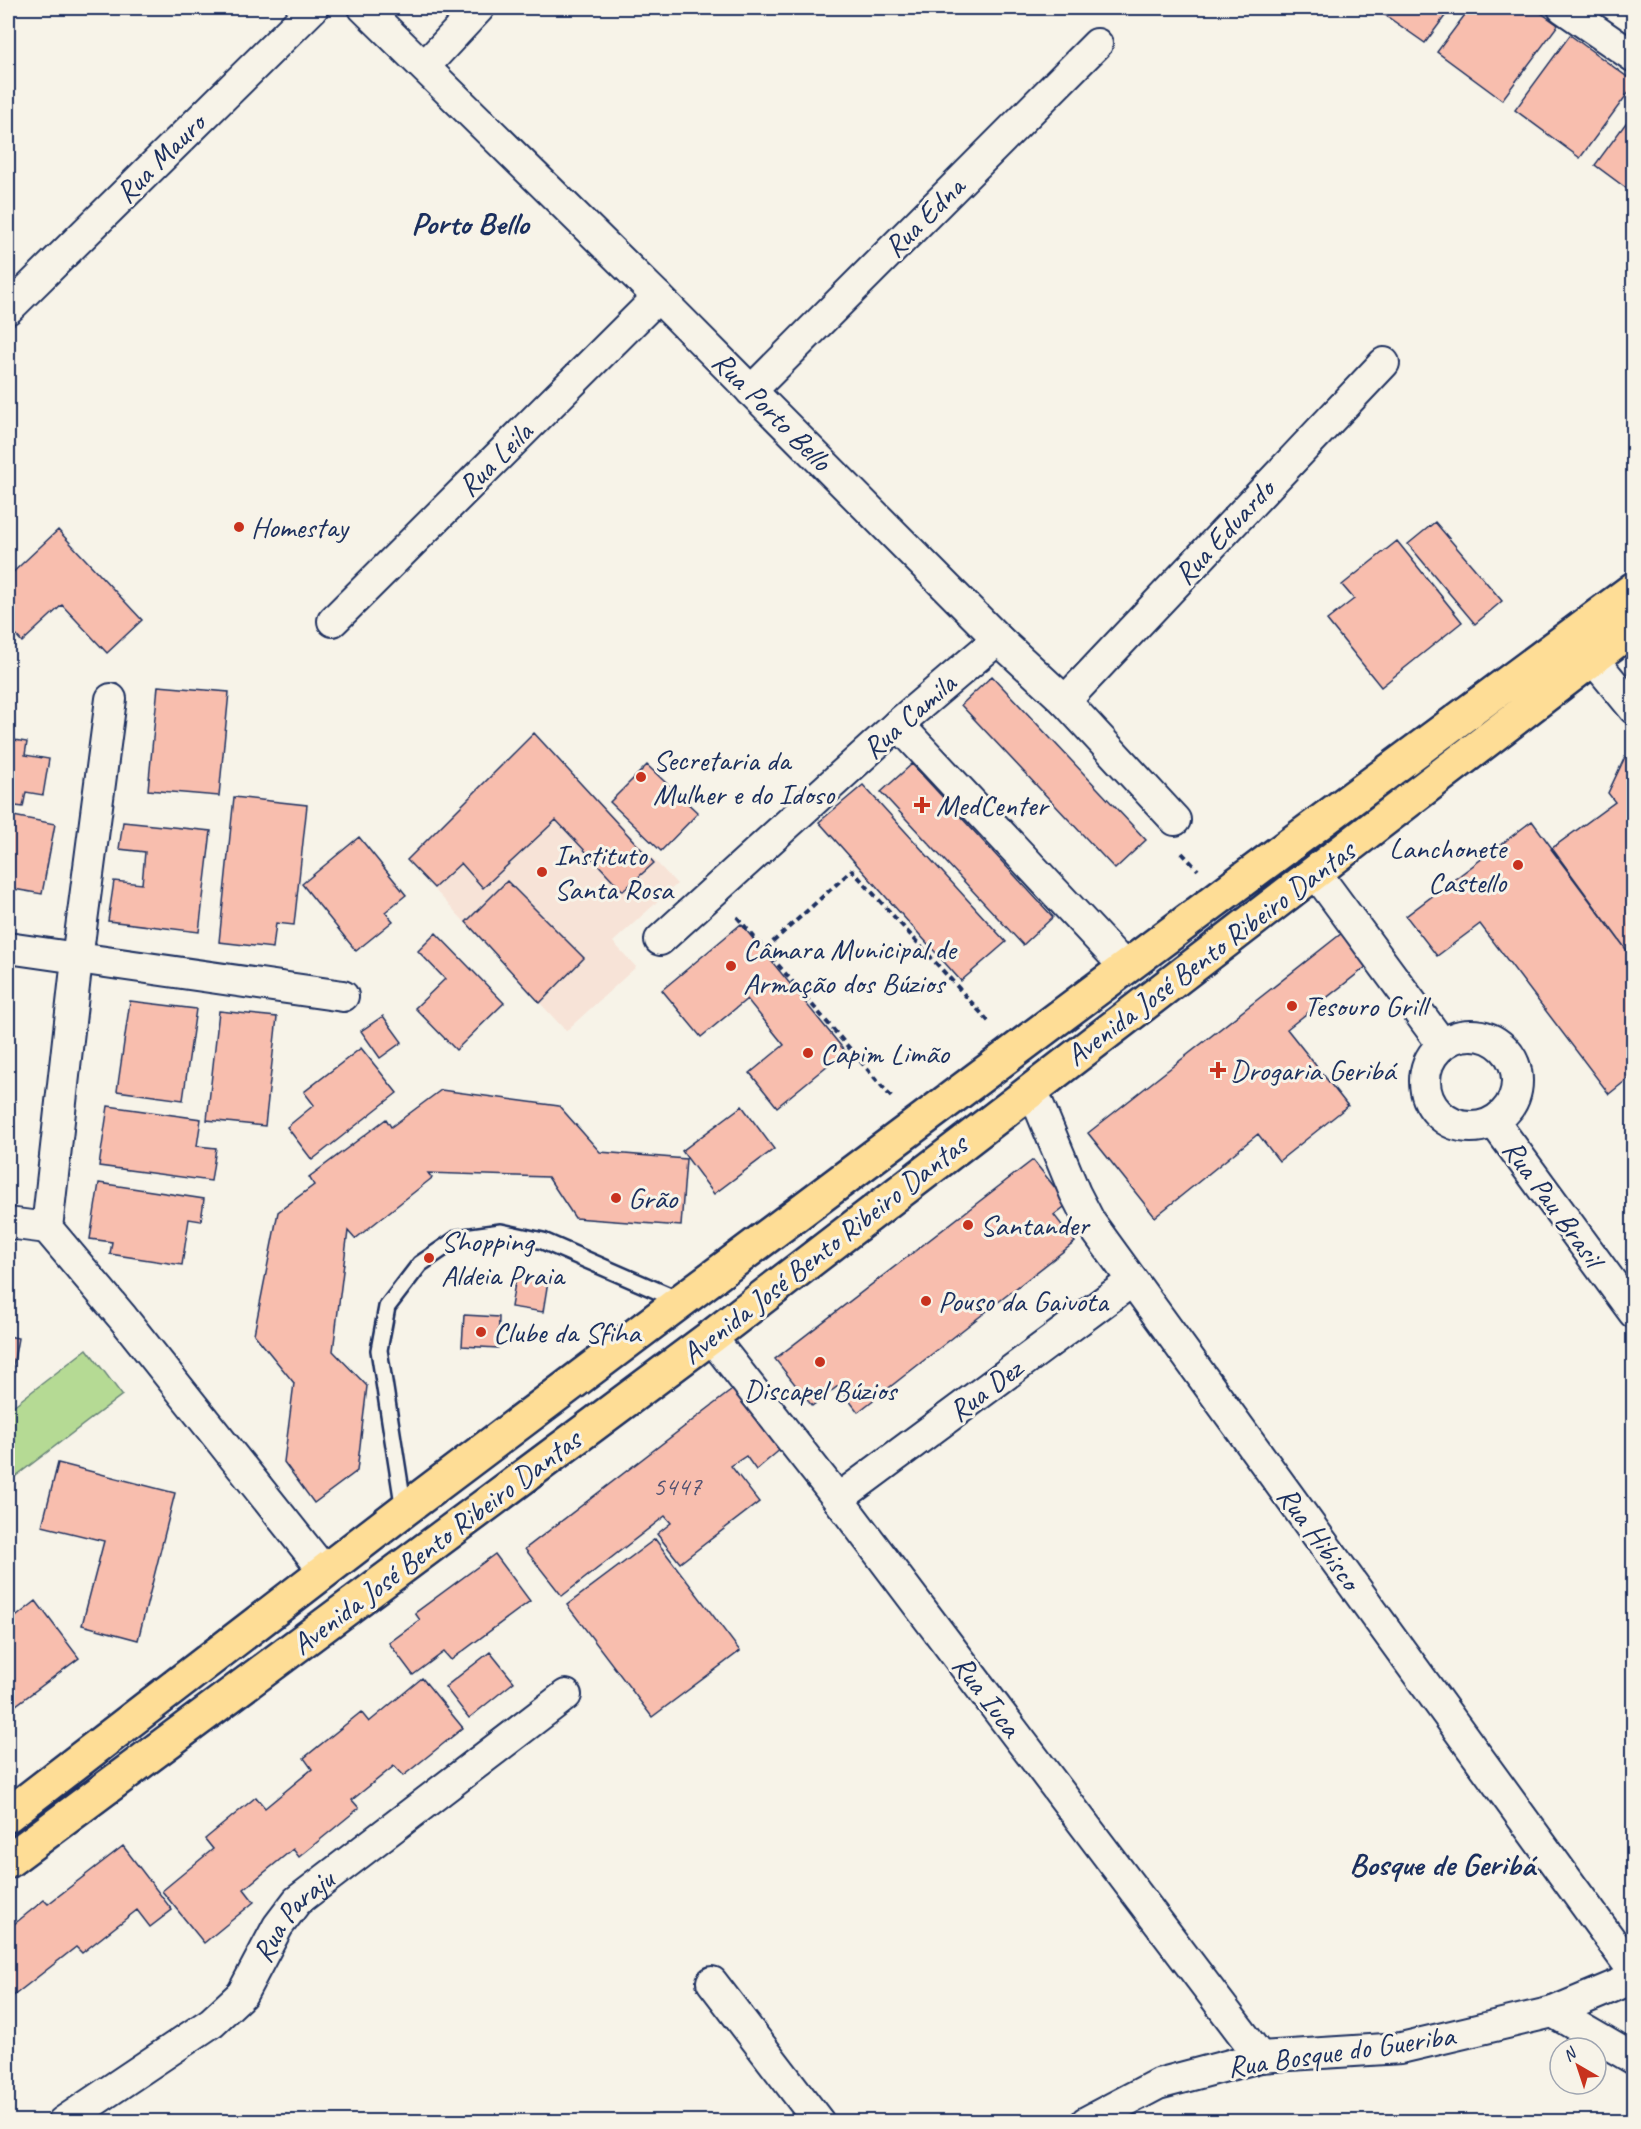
<svg xmlns="http://www.w3.org/2000/svg" width="1641" height="2129" viewBox="0 0 1641 2129" font-family="Caveat,sans-serif">
<style>
.built{fill:#f7e3d7}
.green{fill:#b5da94;stroke:#688479;stroke-width:1.5}
.building{fill:#f8beae;stroke:#1b2f5e;stroke-width:1.5}
.lines{fill:none;stroke-linecap:round;stroke-linejoin:round}
.lane-casing{stroke:#1b2f5e;stroke-width:20}
.street-casing{stroke:#1b2f5e;stroke-width:34}
.primary-casing{stroke:#1b2f5e;stroke-width:38}
.path{stroke:#1b2f5e;stroke-width:4;stroke-dasharray:6 4.5;stroke-linecap:butt}
.lane{stroke:#f7f3e8;stroke-width:15}
.street{stroke:#f7f3e8;stroke-width:30}
.primary{stroke:#fedd96;stroke-width:33}
.poi-dot{fill:#c8321e;stroke:#f7f3e8;stroke-width:2}
.labels{text-anchor:middle;dominant-baseline:central;stroke-width:6;stroke-linejoin:round;paint-order:stroke}
.number-label{font-size:27px;fill:#525372}
.street-label{font-size:30px;fill:#1b2f5e;stroke:#f7f3e8}
.poi-label{font-size:30px;fill:#1b2f5e;stroke:#f7f3e8;text-anchor:start}
.neighbourhood-label{font-size:32px;font-weight:bold;fill:#1b2f5e;stroke:#f7f3e8}
</style>
<rect width="100%" height="100%" fill="#f7f3e8"/>
<filter id="ink" filterUnits="userSpaceOnUse"><feTurbulence type="fractalNoise" baseFrequency=".0167" numOctaves="2"/><feDisplacementMap in="SourceGraphic" scale="12" xChannelSelector="R" yChannelSelector="G"/><feConvolveMatrix kernelMatrix="1 2 1 2 8 2 1 2 1" color-interpolation-filters="sRGB"/></filter>
<g filter="url(#ink)">
<path class="built" d="M 534,733 L 677,884 L 613,942 L 636,967 L 566,1031 L 407,860 Z"/>
<path class="green" d="M 87,1349 L 122,1395 L 8,1482 L 8,1410 Z"/>
<path class="building" d="M 1375,8 L 1451,8 L 1425,43 Z
M 1470,8 L 1534,8 L 1558,25 L 1502,100 L 1437,52 Z
M 1570,35 L 1634,82 L 1634,85 L 1580,158 L 1515,110 Z
M 1634,112 L 1634,194 L 1595,165 Z
M 1435,522 L 1502,601 L 1475,624 L 1408,544 Z
M 58,530 L 142,620 L 107,653 L 62,605 L 22,642 L 8,626 L 8,577 Z
M 1397,541 L 1462,622 L 1381,687 L 1327,620 L 1354,599 L 1342,585 Z
M 992,676 L 1146,840 L 1115,869 L 961,705 Z
M 158,686 L 229,692 L 219,796 L 148,790 Z
M 534,733 L 654,863 L 623,891 L 556,820 L 483,888 L 461,863 L 434,888 L 407,860 Z
M 8,739 L 27,742 L 25,755 L 49,759 L 43,795 L 26,792 L 23,807 L 8,805 Z
M 1625,757 L 1634,760 L 1634,960 L 1551,849 L 1615,802 L 1608,793 Z
M 912,764 L 1053,917 L 1023,945 L 881,792 Z
M 647,765 L 698,813 L 661,851 L 610,802 Z
M 863,785 L 1006,942 L 961,981 L 819,822 Z
M 234,797 L 307,805 L 294,925 L 276,923 L 273,948 L 219,942 Z
M 8,815 L 55,824 L 42,894 L 8,888 Z
M 1532,821 L 1634,960 L 1634,1074 L 1609,1094 L 1480,924 L 1437,956 L 1406,916 Z
M 123,822 L 211,831 L 199,932 L 108,921 L 114,881 L 142,884 L 145,852 L 119,849 Z
M 359,837 L 406,895 L 385,912 L 393,921 L 356,951 L 302,884 Z
M 507,881 L 584,958 L 540,1003 L 466,922 Z
M 741,924 L 845,1051 L 777,1107 L 750,1073 L 784,1045 L 747,999 L 701,1037 L 662,990 Z
M 436,933 L 504,1003 L 456,1050 L 415,1008 L 445,979 L 418,951 Z
M 1342,933 L 1367,966 L 1287,1029 L 1348,1106 L 1279,1161 L 1258,1134 L 1155,1217 L 1088,1133 Z
M 130,1001 L 196,1009 L 183,1100 L 117,1091 Z
M 219,1011 L 277,1017 L 265,1126 L 207,1120 Z
M 383,1016 L 402,1042 L 380,1058 L 361,1031 Z
M 361,1048 L 397,1093 L 312,1160 L 287,1127 L 314,1105 L 304,1092 Z
M 441,1090 L 559,1106 L 600,1152 L 686,1159 L 681,1226 L 575,1218 L 548,1177 L 428,1173 L 432,1178 L 355,1239 L 348,1231 L 333,1351 L 367,1386 L 357,1471 L 314,1503 L 284,1462 L 294,1383 L 254,1334 L 278,1212 L 314,1185 L 309,1177 L 386,1119 L 391,1127 Z
M 108,1106 L 201,1119 L 197,1146 L 216,1148 L 211,1181 L 99,1166 Z
M 742,1106 L 774,1149 L 714,1194 L 682,1151 Z
M 1033,1160 L 1068,1204 L 1054,1215 L 1075,1242 L 858,1412 L 838,1386 L 812,1406 L 775,1359 Z
M 99,1183 L 204,1199 L 201,1221 L 189,1219 L 182,1265 L 110,1254 L 112,1242 L 90,1239 Z
M 516,1277 L 548,1281 L 543,1312 L 511,1307 Z
M 464,1315 L 499,1317 L 498,1348 L 462,1346 Z
M 8,1336 L 18,1338 L 9,1389 L 8,1388 Z
M 736,1387 L 782,1448 L 756,1470 L 746,1456 L 731,1466 L 759,1502 L 680,1563 L 657,1534 L 671,1523 L 665,1516 L 562,1596 L 525,1549 Z
M 58,1463 L 175,1493 L 138,1640 L 82,1625 L 104,1541 L 42,1526 Z
M 655,1539 L 740,1651 L 652,1717 L 567,1605 Z
M 495,1554 L 530,1601 L 451,1660 L 444,1652 L 413,1675 L 389,1643 L 420,1620 L 415,1613 Z
M 36,1601 L 79,1658 L 8,1711 L 8,1623 Z
M 490,1652 L 514,1682 L 469,1718 L 445,1687 Z
M 422,1678 L 463,1728 L 403,1776 L 394,1766 L 352,1800 L 359,1808 L 299,1857 L 293,1849 L 244,1889 L 254,1902 L 204,1943 L 162,1891 L 213,1849 L 205,1839 L 256,1797 L 265,1808 L 312,1769 L 304,1758 L 361,1712 L 369,1722 Z
M 123,1846 L 172,1910 L 150,1927 L 137,1910 L 82,1953 L 76,1947 L 8,2000 L 8,1929 L 44,1900 L 48,1904 Z"/>
<g class="lines">
<g class="lane-casing">
<path id="lane" d="M 404,1510 L 379,1350 L 387,1307 L 420,1264 L 458,1238 L 501,1232 L 543,1241 L 681,1301"/>
</g>
<g class="street-casing">
<g id="street">
<path d="M 364,8 L 658,297 L 998,639 L 1065,701 L 1175,820"/>
<path d="M 1563,8 L 1634,57"/>
<path d="M 425,66 L 479,8"/>
<path d="M 8,309 L 313,8"/>
<path d="M 751,391 L 1097,44"/>
<path d="M 333,621 L 658,297"/>
<path d="M 1593,659 L 1634,709"/>
<path d="M 111,699 L 77,959 L 47,1228 L 123,1318 L 325,1572"/>
<path d="M 1065,701 L 1384,363"/>
<path d="M 898,724 L 1125,967"/>
<path d="M 1316,873 L 1442,1044"/>
<path d="M 660,940 L 898,724 L 998,639"/>
<path d="M 8,948 L 343,996"/>
<circle cx="1471" cy="1081" r="46"/>
<path d="M 1032,1089 L 1075,1193 L 1090,1222 L 1634,1972"/>
<path d="M 1494,1122 L 1634,1313"/>
<path d="M 8,1223 L 47,1228"/>
<path d="M 711,1337 L 838,1499 L 1260,2057"/>
<path d="M 838,1499 L 1132,1281"/>
<path d="M 712,1982 L 819,2122"/>
<path d="M 1553,2012 L 1634,2059"/>
<path id="s1" d="M 63,2122 L 212,2022 L 242,1994 L 278,1926 L 297,1901 L 566,1695"/>
<path d="M 1086,2122 L 1158,2084 L 1260,2057 L 1401,2048 L 1553,2012 L 1634,1978"/>
</g>
</g>
<g class="primary-casing">
<path id="primary" d="M 8,1815 L 404,1510 L 681,1301 L 1237,884 L 1634,589
M 8,1861 L 711,1337 L 1634,627"/>
</g>
<path class="path" d="M 1182,853 L 1198,870
M 737,917 L 892,1098
M 765,949 L 852,870 L 991,1024"/>
<use href="#lane" class="lane"/>
<use href="#street" class="street"/>
<use href="#primary" class="primary"/>
</g>
</g>
<g class="poi-dot">
<circle cx="239" cy="527" r="6"/>
<circle cx="641" cy="777" r="6"/>
<path d="M919 796h6v6h6v6h-6v6h-6v-6h-6v-6h6z"/>
<circle cx="1518" cy="865" r="6"/>
<circle cx="542" cy="872" r="6"/>
<circle cx="731" cy="966" r="6"/>
<circle cx="1292" cy="1006" r="6"/>
<circle cx="808" cy="1053" r="6"/>
<path d="M1215 1061h6v6h6v6h-6v6h-6v-6h-6v-6h6z"/>
<circle cx="616" cy="1198" r="6"/>
<circle cx="968" cy="1225" r="6"/>
<circle cx="429" cy="1258" r="6"/>
<circle cx="926" cy="1301" r="6"/>
<circle cx="481" cy="1332" r="6"/>
<circle cx="820" cy="1362" r="6"/>
</g>
<g class="labels">
<g class="number-label">
<text x="677" y="1486">5447</text>
</g>
<g class="street-label">
<text transform="translate(160 158) rotate(-45)">Rua Mauro</text>
<text transform="translate(924 217) rotate(-45)">Rua Edna</text>
<text transform="translate(772 411) rotate(45)">Rua Porto Bello</text>
<text transform="translate(495 459) rotate(-45)">Rua Leila</text>
<text transform="translate(1224 532) rotate(-47)">Rua Eduardo</text>
<text transform="translate(909 716) rotate(-41)">Rua Camila</text>
<text transform="translate(1210 953) rotate(-37)">Avenida José Bento Ribeiro Dantas</text>
<text transform="translate(1553 1203) rotate(54)">Rua Pau Brasil</text>
<text transform="translate(824 1249) rotate(-38)">Avenida José Bento Ribeiro Dantas</text>
<text transform="translate(985 1390) rotate(-37)">Rua Dez</text>
<text transform="translate(1319 1538) rotate(54)">Rua Hibisco</text>
<text transform="translate(436 1542) rotate(-37)">Avenida José Bento Ribeiro Dantas</text>
<text transform="translate(987 1696) rotate(53)">Rua Iuca</text>
<text stroke="none"><textPath href="#s1" startOffset="315">Rua Paraju</textPath></text>
<text transform="translate(1341 2051) rotate(-8)">Rua Bosque do Gueriba</text>
</g>
<g class="poi-label">
<text x="251" y="527">Homestay</text>
<text x="653" y="760">Secretaria da<tspan x="653" dy="34">Mulher e do Idoso</tspan></text>
<text x="936" y="805">MedCenter</text>
<text x="1506" y="848" text-anchor="end">Lanchonete<tspan x="1506" dy="34">Castello</tspan></text>
<text x="554" y="855">Instituto<tspan x="554" dy="34">Santa Rosa</tspan></text>
<text x="743" y="949">Câmara Municipal de<tspan x="743" dy="34">Armação dos Búzios</tspan></text>
<text x="1304" y="1006">Tesouro Grill</text>
<text x="820" y="1053">Capim Limão</text>
<text x="1230" y="1070">Drogaria Geribá</text>
<text x="628" y="1198">Grão</text>
<text x="980" y="1225">Santander</text>
<text x="441" y="1241">Shopping<tspan x="441" dy="34">Aldeia Praia</tspan></text>
<text x="938" y="1301">Pouso da Gaivota</text>
<text x="493" y="1332">Clube da Sfiha</text>
<text x="820" y="1390" text-anchor="middle">Discapel Búzios</text>
</g>
<g class="neighbourhood-label">
<text x="470" y="223">Porto Bello</text>
<text x="1442" y="1864">Bosque de Geribá</text>
</g>
</g>
<rect width="1641" height="2129" fill="none" stroke="#f7f3e8" stroke-width="30"/>
<rect x="15" y="15" width="1611" height="2099" fill="none" stroke="#1b2f5e" stroke-width="2" filter="url(#ink)"/>
<g transform="translate(1578 2066) rotate(321)"><circle r="28" fill="#f7f3e8" stroke="#9fa5b1" stroke-width="1.5"/>
<path d="M0-4.5L10 22L0 15L-10 22Z" fill="#c8321e"/>
<text y="-9" font-size="16" font-weight="bold" text-anchor="middle" fill="#1b2f5e">N</text>
</g>
</svg>
